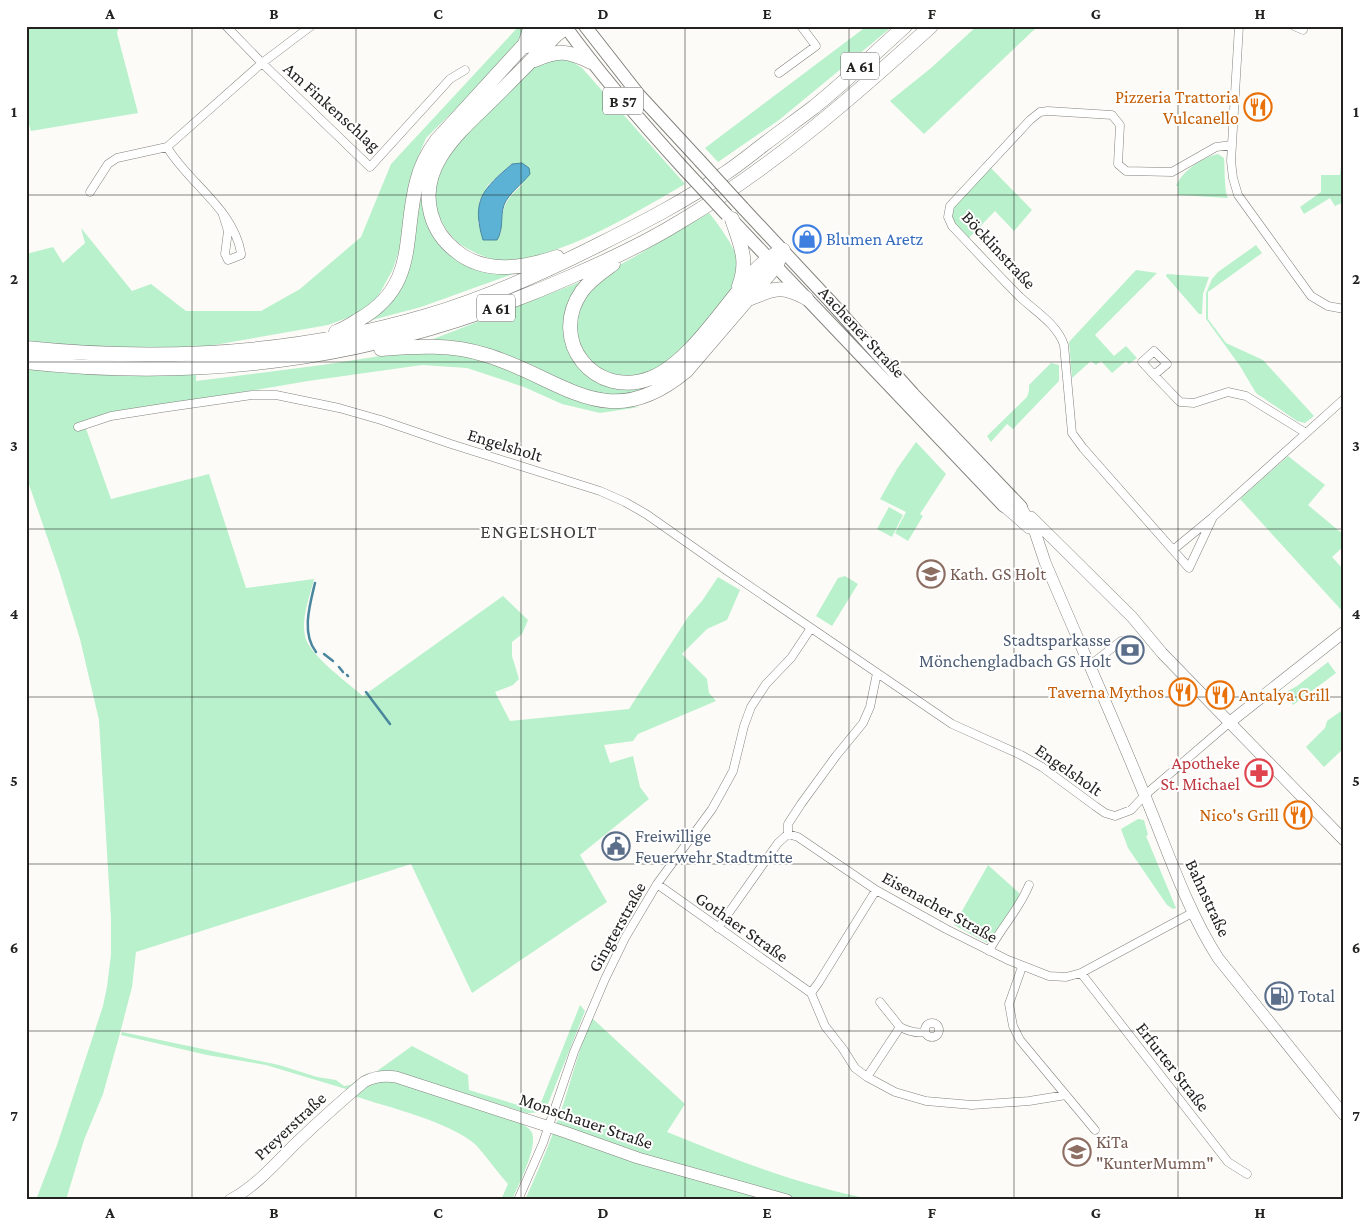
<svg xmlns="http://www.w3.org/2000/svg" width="1370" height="1226" viewBox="0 0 1370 1226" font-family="'Crimson Pro',serif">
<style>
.green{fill:#b8f1cb;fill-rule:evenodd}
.water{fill:#5bb2d5;stroke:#4a879f}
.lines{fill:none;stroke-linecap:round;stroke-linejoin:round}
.stream{stroke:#4a879f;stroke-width:2.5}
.street-casing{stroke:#83827e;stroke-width:9}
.secondary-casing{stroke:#83827e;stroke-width:12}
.primary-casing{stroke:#83827e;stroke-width:14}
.highway-casing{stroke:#83827e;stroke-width:15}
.street{stroke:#fff;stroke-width:8}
.secondary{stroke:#fff;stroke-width:11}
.primary{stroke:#fff;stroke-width:12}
.highway{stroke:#fff;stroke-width:14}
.primary-bridge-casing{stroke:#83827e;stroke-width:14;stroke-linecap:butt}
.primary-bridge{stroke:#fff;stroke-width:12}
.grid{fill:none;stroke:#232221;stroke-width:1;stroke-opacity:0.55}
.labels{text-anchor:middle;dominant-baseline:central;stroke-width:4;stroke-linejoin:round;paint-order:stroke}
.shield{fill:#fff;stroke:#656464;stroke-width:1}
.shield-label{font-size:16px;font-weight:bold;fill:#232221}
.food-label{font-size:18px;fill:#c56008;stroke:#fff;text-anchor:end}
.street-label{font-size:18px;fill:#232221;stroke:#fff}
.shop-label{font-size:18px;fill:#366cbe;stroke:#fff;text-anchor:start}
.education-label{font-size:18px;fill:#785e54;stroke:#fff;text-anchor:start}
.service-label{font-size:18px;fill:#4e5e75;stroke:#fff;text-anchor:start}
.health-label{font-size:18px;fill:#be3a42;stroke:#fff;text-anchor:end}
.neighbourhood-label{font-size:19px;letter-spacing:1px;fill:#43423f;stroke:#fff}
.neatline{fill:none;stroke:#232221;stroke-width:2}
.grid-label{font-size:16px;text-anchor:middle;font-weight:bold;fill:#232221}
</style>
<rect width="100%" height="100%" fill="#fdfbf7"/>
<path class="green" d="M 26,26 L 119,26 L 117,33 L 138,113 L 31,131 L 26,115 Z
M 519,26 L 528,26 L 526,33 L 491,74 L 426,138 L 414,167 L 410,180 L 401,244 L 393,269 L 380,293 L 369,307 L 355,315 L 328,325 L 197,348 L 196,381 L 322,365 L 400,353 L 436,351 L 497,363 L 617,406 L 640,407 L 600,413 L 562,404 L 524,387 L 467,368 L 422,365 L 308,381 L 101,416 L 84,423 L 111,499 L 209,474 L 246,588 L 314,579 C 310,596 301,618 305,636 C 308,654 348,683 363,696 L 503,596 L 528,620 L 522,634 L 512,642 L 512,656 L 519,679 L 513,685 L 495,692 L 510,721 L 629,709 L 688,617 L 702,601 L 718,577 L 740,590 L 727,620 L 707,629 L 682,654 L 707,679 L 709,693 L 716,701 L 638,734 L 633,741 L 604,745 L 610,763 L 633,756 L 640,787 L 649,799 L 580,855 L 607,902 L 472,993 L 411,864 L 136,952 L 132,987 L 119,1037 L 103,1094 L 84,1140 L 66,1200 L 36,1200 L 57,1145 L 103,1006 L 107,987 L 111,954 L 111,919 L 99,720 L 80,639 L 59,571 L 26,476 L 26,254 L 53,247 L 63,263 L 85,243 L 81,228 L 132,291 L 151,284 L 186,311 L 261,311 L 300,289 L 361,237 L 391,164 Z
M 867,26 L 893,26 L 779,120 L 718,162 L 705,148 Z
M 977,26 L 1038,26 L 924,134 L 890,101 L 931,68 Z
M 565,57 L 582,68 L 685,184 C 640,210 596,237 546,253 C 535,256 521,260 509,261 C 492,261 478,255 463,246 C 452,239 446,230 440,218 C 421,175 463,136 490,109 C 503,95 529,64 546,58 C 551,57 559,58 565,57 ZM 522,163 L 522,185 C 503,201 502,209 501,234 L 478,224 L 479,202 L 488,185 L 511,164 Z
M 497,83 L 500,86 L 429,175 L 444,248 L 524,270 L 421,307 L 372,320 L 392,302 L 401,287 L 421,184 Z
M 1344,139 L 1344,189 L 1342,190 L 1344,202 L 1335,206 L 1330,198 L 1304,214 L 1300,207 L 1321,192 L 1321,175 L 1340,175 Z
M 1218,154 L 1224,158 C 1225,167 1224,191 1228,198 L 1178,195 L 1178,186 L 1176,186 C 1183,170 1202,158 1218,154 Z
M 990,167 L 1032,210 L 1014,231 L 995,211 L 969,238 C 963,232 953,225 951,216 C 950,204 981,176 990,167 Z
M 709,213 C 717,222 739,253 739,265 C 739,271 737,282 734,287 C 730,294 722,301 717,307 C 697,333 675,365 642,375 C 626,380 604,375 593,363 C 567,337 575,304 599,280 C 611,269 627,261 641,253 C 663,240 686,226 709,213 Z
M 1256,245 L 1262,253 L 1208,292 L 1208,319 L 1226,343 L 1263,360 L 1314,416 L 1305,423 L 1297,421 L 1256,393 L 1240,366 L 1206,319 L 1206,293 L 1212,279 L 1218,272 Z
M 1136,270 L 1157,273 L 1095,335 L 1114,356 L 1126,346 L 1137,358 L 1129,364 L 1126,361 L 1112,373 L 1101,361 L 1096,365 L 1091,361 L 1072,378 L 1069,342 Z
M 1167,274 L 1209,277 L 1203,294 L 1202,314 L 1199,314 L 1166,276 Z
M 585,280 L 567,332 L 602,382 L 676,375 L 638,394 L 598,394 L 428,341 Z
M 1051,363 L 1059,365 L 1059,381 L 1013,429 L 1007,424 L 991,442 L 987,436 L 1027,397 L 1029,391 L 1029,385 Z
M 916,442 L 946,474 L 920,514 L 923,516 L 908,541 L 895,533 L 906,512 L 880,499 L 897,469 Z
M 1288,456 L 1325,485 L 1308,505 L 1344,535 L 1344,546 L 1332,557 L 1344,570 L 1344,613 L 1240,499 Z
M 889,507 L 903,515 L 892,537 L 877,529 Z
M 845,576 L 858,584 L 832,626 L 816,616 L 838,578 Z
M 1328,662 L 1336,673 L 1293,705 L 1286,692 L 1297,686 Z
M 1344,709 L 1344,748 L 1324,767 L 1306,747 L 1325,728 L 1327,721 Z
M 1138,819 L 1144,820 L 1148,835 L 1146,836 L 1176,908 L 1173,909 L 1167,905 L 1128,848 L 1121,829 Z
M 988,865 L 1019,893 L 1020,900 L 987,943 L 954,925 Z
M 580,1005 L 585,1011 L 548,1104 C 543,1112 537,1113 527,1113 L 394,1072 L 377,1071 L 412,1046 L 468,1075 L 469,1090 L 531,1109 L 539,1105 L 542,1100 Z
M 592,1018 L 685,1104 L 667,1132 C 736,1160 801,1186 875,1200 L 525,1200 C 540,1167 554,1133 565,1099 C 574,1070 580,1046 592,1018 Z
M 122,1032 L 279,1065 L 317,1077 L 336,1080 L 344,1086 L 350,1085 L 373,1069 L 346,1089 L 266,1065 L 207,1055 L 121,1035 Z
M 389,1080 L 520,1123 C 525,1126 530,1128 532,1133 C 538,1147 518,1186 512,1200 L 501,1200 L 508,1184 C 497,1172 487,1157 476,1145 C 451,1122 387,1107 354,1096 L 372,1082 Z"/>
<path class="water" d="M 522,163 L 529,168 L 530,174 C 523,183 508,194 504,205 C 500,216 504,229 497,240 L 483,240 C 471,200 483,189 512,164 Z"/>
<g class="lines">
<path class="stream" d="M 315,583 C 310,604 301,633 316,652
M 324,654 L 333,661
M 339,667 L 343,672
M 347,675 L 348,676
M 366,692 L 390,724"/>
<g class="street-casing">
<path id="street" d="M 226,26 L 262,63 L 370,167 L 450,79 L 465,70
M 1239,26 L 1231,161 L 1233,178 L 1238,195 L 1311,296 L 1328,306 L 1344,309
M 1294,26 L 1303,30
M 779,73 L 816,46 L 801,26
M 167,147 C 189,184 233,208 241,253 L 241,255 L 228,260 L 225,254 L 228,231 L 223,215
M 90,192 L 108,164 L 117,158 L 167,147 L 262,63 L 311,26
M 1154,375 L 1142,362 L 1154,351 L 1167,364 L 1154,375 L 1180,402 L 1194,403 L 1228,392 L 1246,396 L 1306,433
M 78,427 L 111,416 L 162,408 L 252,395 L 276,395 L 339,408 L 381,420 L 451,444 L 600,491 L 625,502 L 646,514 L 726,570 L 952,724 L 1021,755 L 1042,767 L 1095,806 L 1105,813 L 1115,816 L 1131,810 L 1145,795 L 1230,722
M 1213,517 L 1189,568 L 1173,550 L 1213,517 L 1344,399
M 1173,550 L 1083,448 L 1072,433 L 1064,345 C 1057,324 1036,312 1020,297 C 997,274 975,250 952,226 L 948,217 L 950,206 L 1030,120 L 1040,112 L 1048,111 L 1112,115 L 1120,125 L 1118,164 L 1126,171 L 1172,172 L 1216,147 L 1232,145
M 1089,666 L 1121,641
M 788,834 L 788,824 L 801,804 L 836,756 L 863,723 L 870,707 L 877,673
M 657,884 L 811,993 L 819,982 L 876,890
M 718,928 L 778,843 L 788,834 L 798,837 L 876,890 L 946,929 L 1008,960 L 1049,976 L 1066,977 L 1081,973 L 1192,913
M 989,951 C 1001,927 1019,910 1029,885
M 1022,967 L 1009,1004 L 1013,1026 L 1020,1040 L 1095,1130
M 1081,973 L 1228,1162 L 1247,1174
M 811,993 L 825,1026 L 843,1049 L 855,1068 L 867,1077 L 895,1092 L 926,1101 L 972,1105 L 1029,1101 L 1066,1095
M 880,1002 L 900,1027
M925 1030a7 7 0 1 1 14 0a7 7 0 1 1-14 0Z
M 867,1077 L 900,1027 C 908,1031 916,1034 925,1032
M 518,1200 L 543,1143 L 574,1052 L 605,979 L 625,938 L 657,884 L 712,809 L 721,793 L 733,771 L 744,726 L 751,707 L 766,684 L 791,658 L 811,628"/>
</g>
<g class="secondary-casing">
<path id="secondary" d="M 1004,506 L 1029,528
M 1021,507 L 1035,532 L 1045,562 C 1078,640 1113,717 1145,796 C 1168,851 1186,908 1218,958 L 1344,1115
M 1031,517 L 1132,617 L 1162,653 L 1344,840
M 1230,722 L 1344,632
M 230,1200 C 255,1187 275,1164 295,1144 C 317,1123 340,1102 364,1082 C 375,1076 384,1075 396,1077 L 565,1132 L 638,1158 L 787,1200"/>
</g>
<g class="primary-casing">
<path id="primary" d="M 565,26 C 602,77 643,124 685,170
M 585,26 L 639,95 L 700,161
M 743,208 L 829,300 L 913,394 L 1021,507
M 732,220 L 1004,506"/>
</g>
<g class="highway-casing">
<path id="highway" d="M 527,46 L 549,26
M 535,60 C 558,49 569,51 591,62
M 732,219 C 740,244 749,260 739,286
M 557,257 C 524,268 485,275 456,251 C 443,241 435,229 431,214 C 417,164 464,128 495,97 C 515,77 536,56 556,35 L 568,26
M 613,264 C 602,272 590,280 582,291 C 547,341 595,400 651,378 C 687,364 721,311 746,282 C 751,276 755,270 761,265 C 767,259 775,254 783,250
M 751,298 C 775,288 782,285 806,298
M 336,332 C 345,329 352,324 360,319 C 419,285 402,236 417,181 C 421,165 428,152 437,140 L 525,44 L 531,26
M 26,348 C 160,362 297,354 426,316 C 487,298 545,272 602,243 C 644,222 685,201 724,174 C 738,165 750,155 763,145 C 780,132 797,120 814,107 C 845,82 875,53 905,26
M 381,349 C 417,346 452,344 486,355 C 563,378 607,437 686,371 L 776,266 L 783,250
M 26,362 C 218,383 394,355 570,277 C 607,261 644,244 678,223 C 770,169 852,98 931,26"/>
</g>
<use href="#street" class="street"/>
<use href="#secondary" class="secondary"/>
<use href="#primary" class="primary"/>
<use href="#highway" class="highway"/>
<g class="primary-bridge-casing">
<path id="primary-bridge" d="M 700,161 L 743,208
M 685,170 L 727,215"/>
</g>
<use href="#primary-bridge" class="primary-bridge"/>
</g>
<path class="grid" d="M 192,26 L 192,1200M 356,26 L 356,1200M 521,26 L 521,1200M 685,26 L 685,1200M 849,26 L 849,1200M 1014,26 L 1014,1200M 1178,26 L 1178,1200M 26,195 L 1344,195M 26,362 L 1344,362M 26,529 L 1344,529M 26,697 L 1344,697M 26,864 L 1344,864M 26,1031 L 1344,1031"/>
<defs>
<g id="restaurant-ring" transform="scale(1.4375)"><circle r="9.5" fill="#fff" stroke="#e8710a" stroke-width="1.5"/><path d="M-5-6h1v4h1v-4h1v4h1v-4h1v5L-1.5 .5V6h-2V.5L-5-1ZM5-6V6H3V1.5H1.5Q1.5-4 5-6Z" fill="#e8710a"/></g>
<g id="shop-ring" transform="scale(1.4375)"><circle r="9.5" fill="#fff" stroke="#3f7fe0" stroke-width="1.5"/><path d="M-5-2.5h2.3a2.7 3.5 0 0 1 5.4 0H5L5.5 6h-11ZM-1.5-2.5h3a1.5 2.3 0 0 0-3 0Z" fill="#3f7fe0"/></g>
<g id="school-ring" transform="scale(1.4375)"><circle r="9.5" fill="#fff" stroke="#8d6e63" stroke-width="1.5"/><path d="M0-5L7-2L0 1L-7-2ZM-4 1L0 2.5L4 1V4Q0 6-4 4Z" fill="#8d6e63"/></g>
<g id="bank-ring" transform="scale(1.4375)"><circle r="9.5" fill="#fff" stroke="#5c6f8a" stroke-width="1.5"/><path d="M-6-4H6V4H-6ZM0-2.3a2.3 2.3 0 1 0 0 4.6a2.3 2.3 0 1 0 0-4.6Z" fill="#5c6f8a"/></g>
<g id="pharmacy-ring" transform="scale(1.4375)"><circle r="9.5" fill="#fff" stroke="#e0444e" stroke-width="1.5"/><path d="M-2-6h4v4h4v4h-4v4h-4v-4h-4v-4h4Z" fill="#e0444e"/></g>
<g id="civic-ring" transform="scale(1.4375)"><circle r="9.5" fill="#fff" stroke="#5c6f8a" stroke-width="1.5"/><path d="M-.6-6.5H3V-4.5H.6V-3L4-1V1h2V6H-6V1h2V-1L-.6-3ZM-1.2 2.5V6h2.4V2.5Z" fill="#5c6f8a"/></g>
<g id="fuel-ring" transform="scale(1.4375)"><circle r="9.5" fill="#fff" stroke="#5c6f8a" stroke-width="1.5"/><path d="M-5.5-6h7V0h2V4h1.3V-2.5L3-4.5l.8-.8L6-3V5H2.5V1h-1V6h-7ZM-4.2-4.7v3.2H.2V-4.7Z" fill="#5c6f8a"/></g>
</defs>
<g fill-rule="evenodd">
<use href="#restaurant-ring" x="1258" y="107"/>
<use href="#shop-ring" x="807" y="239"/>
<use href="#school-ring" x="931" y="574"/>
<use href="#bank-ring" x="1130" y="650"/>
<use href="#restaurant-ring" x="1183" y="692"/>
<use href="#restaurant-ring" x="1220" y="695"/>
<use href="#pharmacy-ring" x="1259" y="773"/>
<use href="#restaurant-ring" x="1298" y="815"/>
<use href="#civic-ring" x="616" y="846"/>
<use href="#fuel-ring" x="1279" y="996"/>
<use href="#school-ring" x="1077" y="1152"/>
</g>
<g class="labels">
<g class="shield">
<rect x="841" y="52.5" width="38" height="27" rx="4"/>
<rect x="603" y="87.5" width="40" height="27" rx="4"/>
<rect x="477" y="294.5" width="38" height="27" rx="4"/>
</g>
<g class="shield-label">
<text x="860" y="66">A 61</text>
<text x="623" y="101">B 57</text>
<text x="496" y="308">A 61</text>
</g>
<g class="food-label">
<text x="1239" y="97">Pizzeria Trattoria<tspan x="1239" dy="21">Vulcanello</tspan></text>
<text x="1164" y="692">Taverna Mythos</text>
<text x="1239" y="695" text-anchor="start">Antalya Grill</text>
<text x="1279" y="815">Nico's Grill</text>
</g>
<g class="street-label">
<text transform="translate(332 107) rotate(42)">Am Finkenschlag</text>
<text transform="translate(999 250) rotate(47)">Böcklinstraße</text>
<text transform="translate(862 332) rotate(47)">Aachener Straße</text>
<text transform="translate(505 445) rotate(17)">Engelsholt</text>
<text transform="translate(1069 770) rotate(35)">Engelsholt</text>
<text transform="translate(1208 898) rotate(65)">Bahnstraße</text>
<text transform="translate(940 907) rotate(29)">Eisenacher Straße</text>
<text transform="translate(617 927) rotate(-61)">Gingterstraße</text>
<text transform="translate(742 927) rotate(35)">Gothaer Straße</text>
<text transform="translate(1173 1067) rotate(52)">Erfurter Straße</text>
<text transform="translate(586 1121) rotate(19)">Monschauer Straße</text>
<text transform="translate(290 1126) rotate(-43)">Preyerstraße</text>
</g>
<g class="shop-label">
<text x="826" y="239">Blumen Aretz</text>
</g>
<g class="education-label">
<text x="950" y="574">Kath. GS Holt</text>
<text x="1096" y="1142">KiTa<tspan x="1096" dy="21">"KunterMumm"</tspan></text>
</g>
<g class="service-label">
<text x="1111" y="640" text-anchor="end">Stadtsparkasse<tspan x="1111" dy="21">Mönchengladbach GS Holt</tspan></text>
<text x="635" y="836">Freiwillige<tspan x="635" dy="21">Feuerwehr Stadtmitte</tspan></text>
<text x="1298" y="996">Total</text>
</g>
<g class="health-label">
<text x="1240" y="763">Apotheke<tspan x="1240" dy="21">St. Michael</tspan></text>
</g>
<g class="neighbourhood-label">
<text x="539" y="531">ENGELSHOLT</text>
</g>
</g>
<rect width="1370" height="1226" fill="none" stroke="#ffffff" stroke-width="55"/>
<rect x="28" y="28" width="1314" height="1170" class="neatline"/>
<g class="grid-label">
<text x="110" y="19">A</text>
<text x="274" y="19">B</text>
<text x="438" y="19">C</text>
<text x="603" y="19">D</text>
<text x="767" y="19">E</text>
<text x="932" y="19">F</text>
<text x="1096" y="19">G</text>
<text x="1260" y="19">H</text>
<text x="14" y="117">1</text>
<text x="1356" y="117">1</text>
<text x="14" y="284">2</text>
<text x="1356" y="284">2</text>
<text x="14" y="451">3</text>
<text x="1356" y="451">3</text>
<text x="14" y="619">4</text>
<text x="1356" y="619">4</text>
<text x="14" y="786">5</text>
<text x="1356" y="786">5</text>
<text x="14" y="953">6</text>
<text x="1356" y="953">6</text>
<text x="14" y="1121">7</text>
<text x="1356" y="1121">7</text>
<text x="110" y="1218">A</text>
<text x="274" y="1218">B</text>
<text x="438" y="1218">C</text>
<text x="603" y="1218">D</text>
<text x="767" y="1218">E</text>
<text x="932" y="1218">F</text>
<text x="1096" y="1218">G</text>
<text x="1260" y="1218">H</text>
</g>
</svg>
